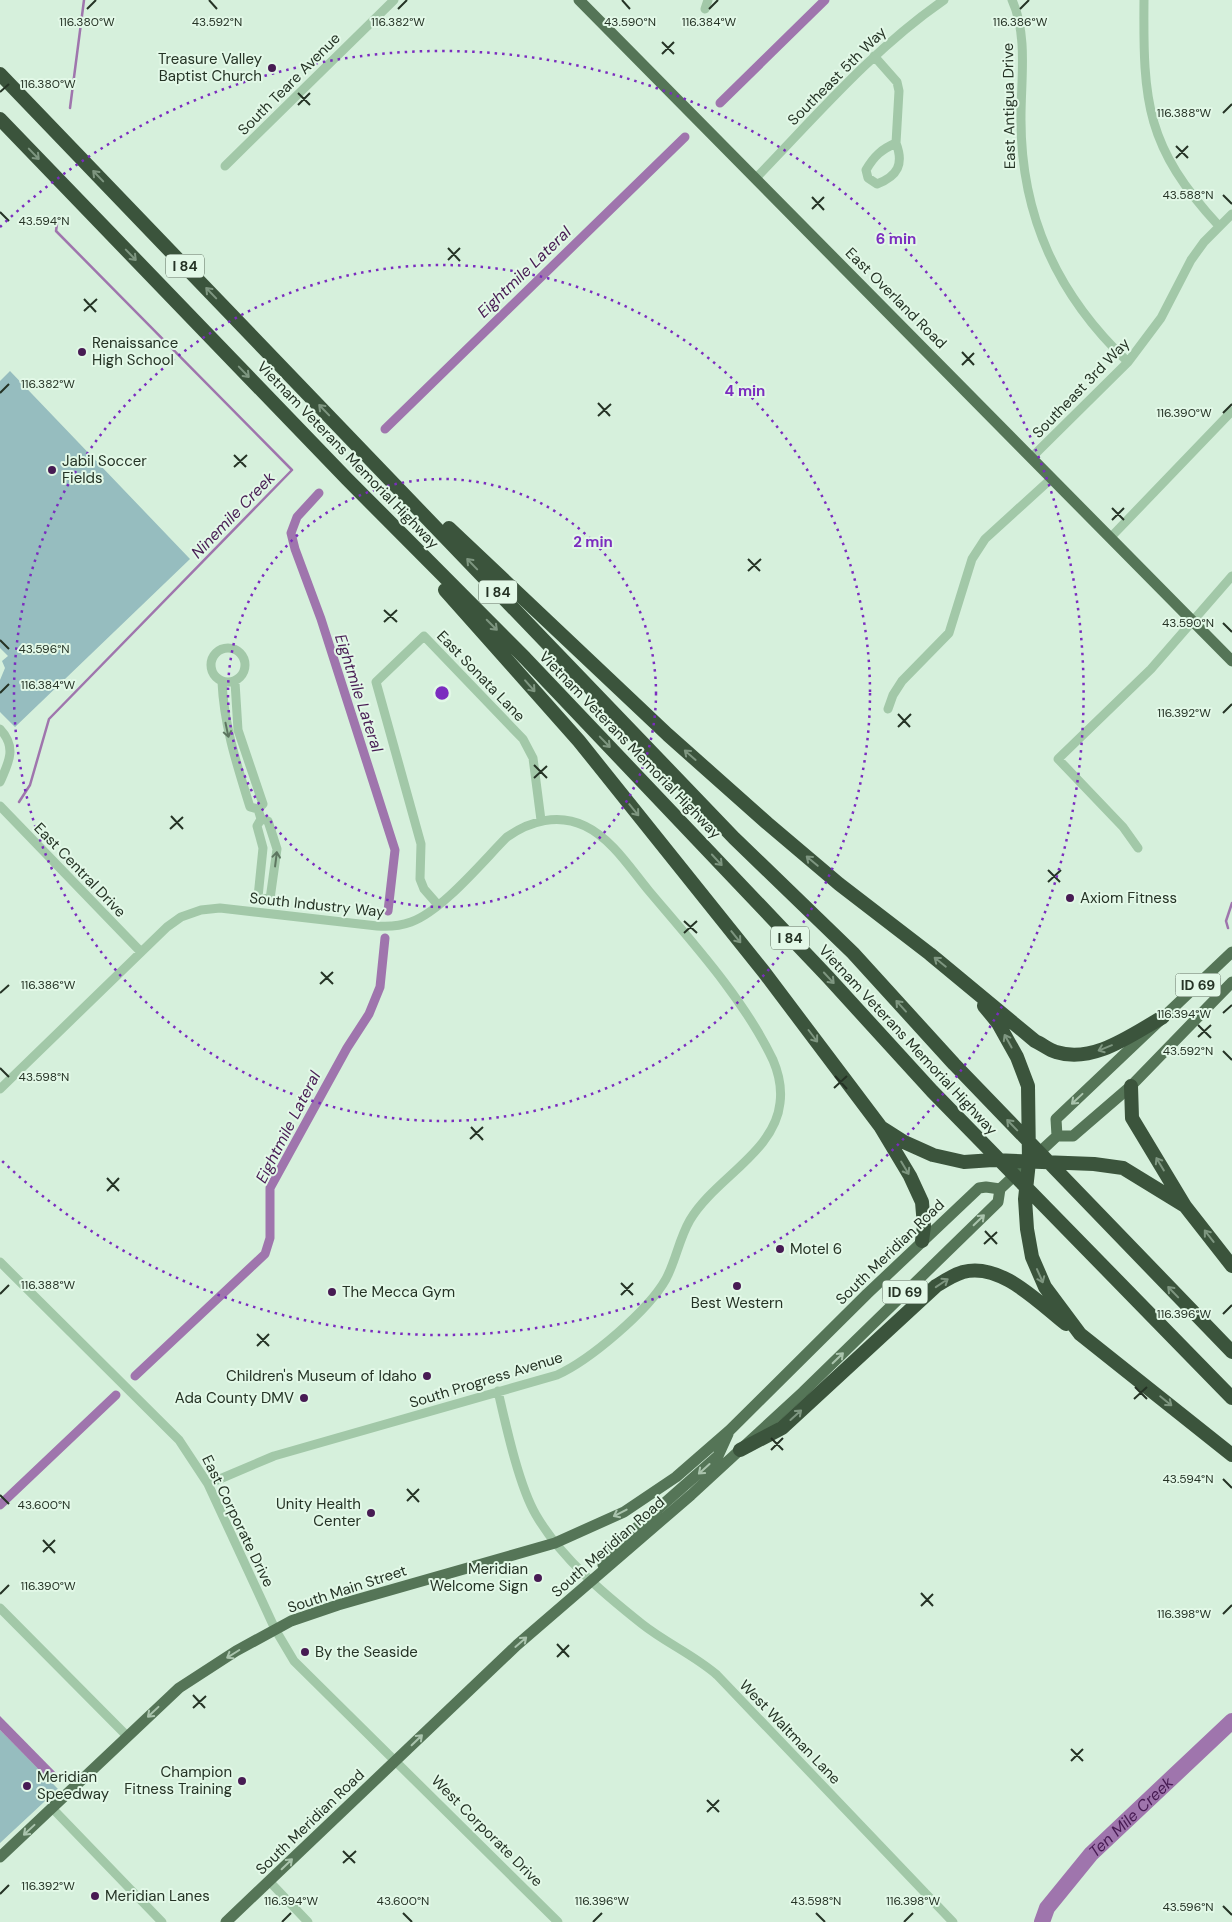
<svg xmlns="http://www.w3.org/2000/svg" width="1232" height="1922" viewBox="0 0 1232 1922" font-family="'DM Sans',sans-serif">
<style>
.green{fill:#96bdbf}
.water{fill:#9f75ad}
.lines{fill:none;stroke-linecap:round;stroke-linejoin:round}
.stream{stroke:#9f75ad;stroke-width:2.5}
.canal{stroke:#9f75ad;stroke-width:9}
.river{stroke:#9f75ad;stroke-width:16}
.minor{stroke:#a2c8a8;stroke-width:9}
.major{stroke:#557557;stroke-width:11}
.highway{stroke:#3b543c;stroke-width:14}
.oneway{stroke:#7e9680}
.oneway2{stroke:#5d7660}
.oneway3{stroke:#aac4ad}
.ticks{fill:none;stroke:#253325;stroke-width:2}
.ring{fill:none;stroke:#7b2cbf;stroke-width:2.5;stroke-dasharray:2.5 5}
.poi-dot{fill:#471b53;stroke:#e2f8e7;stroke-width:2}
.labels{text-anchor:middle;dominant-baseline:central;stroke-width:4;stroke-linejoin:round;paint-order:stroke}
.shield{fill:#e2f8e7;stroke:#5e6e5f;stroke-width:1}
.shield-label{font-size:14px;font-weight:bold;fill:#253325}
.poi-label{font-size:15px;fill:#253325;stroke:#e2f8e7;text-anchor:start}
.street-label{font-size:15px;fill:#253325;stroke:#e2f8e7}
.water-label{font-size:16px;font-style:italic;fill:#471b53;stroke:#e2f8e7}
.ticks-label{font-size:12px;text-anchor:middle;fill:#253325;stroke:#e2f8e7;stroke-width:4;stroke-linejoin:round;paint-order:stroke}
.centre{fill:#7b2cbf;stroke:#e2f8e7;stroke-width:2.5}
.ring-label{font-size:15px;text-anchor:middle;font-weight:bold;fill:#7b2cbf;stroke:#e2f8e7;stroke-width:4;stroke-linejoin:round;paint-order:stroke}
</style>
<rect width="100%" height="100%" fill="#d6f0dc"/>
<path class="green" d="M 10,371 L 190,559 L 15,727 L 0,712 L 0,680 L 5,668 L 2,661 L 8,656 L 0,648 L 0,381 Z
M 0,1730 L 58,1789 L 0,1843 Z"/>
<path class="water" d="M 0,1716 L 59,1776 L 52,1783 L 0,1730 Z"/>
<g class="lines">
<path class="stream" d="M 70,108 L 84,0
M 19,802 L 30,785 L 49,719 L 292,470 L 56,231 L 58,217
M 1228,928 L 1226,921 L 1232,903"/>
<path class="canal" d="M 720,103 L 825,0
M 385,429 L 685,137
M 319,493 L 297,517 L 291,533 L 295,549 L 321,619 L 395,850 L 388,911
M 135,1376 L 265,1254 L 270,1238 L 270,1188 L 347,1048 L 369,1014 L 380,987 L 385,938
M 0,1505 L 116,1395"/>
<path class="river" id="s1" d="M 1042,1922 L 1047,1908 L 1091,1854 L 1232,1721"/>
<path class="minor" d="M 1012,0 C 1028,35 1021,79 1021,116 C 1020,215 1057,295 1128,362
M 1144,0 C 1143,103 1146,147 1219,226
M 705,9 L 708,0
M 874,56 L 897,82 L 899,91 L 896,143 C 882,149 874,156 866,170 L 868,178 L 877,184 C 898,176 904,164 896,143
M 225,166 L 394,0
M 756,178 C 816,116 873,49 944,0
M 1032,457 L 1128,362 L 1161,318 L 1191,260 L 1204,242 L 1232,214
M 1111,537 L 1232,411
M211 665a17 17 0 1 1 34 0a17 17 0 1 1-34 0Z
M 222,682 C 224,726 237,765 250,807 L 258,809
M 235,682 L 238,730 L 263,804 L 258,809
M 888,709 L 893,695 L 902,681 L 949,633 L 972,559 L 985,539 L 1052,478
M 0,729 C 17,747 9,762 0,782
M 0,806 L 141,952
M 258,809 L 261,819 L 268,821 L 277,849 L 270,899 L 258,897 L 263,848 L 257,826 L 261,819
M 1138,848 L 1123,827 L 1058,759 L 1151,669 L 1232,576
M 438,905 L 424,889 L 420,879 L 421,844 L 376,682 L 424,636 L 523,739 L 533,758 L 541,820
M 0,1089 L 167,927 L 181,917 L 201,910 L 220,908 L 377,926 C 389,927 400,926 411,922 C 442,911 483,861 507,837 C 530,821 558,813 585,826 C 612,839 630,868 649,891 C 692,942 744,999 773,1060 C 779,1074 782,1088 780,1103 C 775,1152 714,1179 690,1220 C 679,1239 676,1260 666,1279 C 648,1311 590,1360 557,1375 L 274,1456 L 208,1484
M 0,1262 L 179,1440 L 208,1484 L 275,1629 L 294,1661 L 558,1922
M 498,1391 C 506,1426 519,1486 536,1515 C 561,1558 603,1593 642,1624 C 666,1643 694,1655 717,1675 L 953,1922
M 0,1608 L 127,1736
M 52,1808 L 162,1922
M 269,1881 L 308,1922"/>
<path class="major" d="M 579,0 L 1232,661
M 1057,1136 L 1056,1119 L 1232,952
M 603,1565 L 618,1544 L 718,1456 L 728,1434
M 0,1857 L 179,1688 L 236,1651 L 291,1621 L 338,1605 L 555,1543 L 624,1512 L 676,1477 L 730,1430 L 867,1294 L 979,1188 L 986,1187 L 1000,1189
M 226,1922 L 517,1645 L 691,1495 L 803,1392 L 998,1202 L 1000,1189 L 1057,1136 L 1073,1136 L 1131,1086 L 1232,982"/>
<path class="highway" d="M 0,74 L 734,838 L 853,953 L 954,1064 L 1232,1352
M 0,119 L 347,479 L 525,658 L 828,977 L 932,1091 L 1232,1398
M 449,528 L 668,735 L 767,823 L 839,884 L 930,954 L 1035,1041 C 1042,1044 1049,1050 1056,1052 C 1094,1064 1132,1034 1163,1017
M 445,590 L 579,741 L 764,972 L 880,1126 L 910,1176 L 922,1202 L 924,1226 L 922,1241
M 984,1006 L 998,1023 L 1017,1057 L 1028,1086 L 1029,1162 L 1025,1199 L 1027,1229 L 1032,1257 L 1045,1287 L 1080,1334 L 1232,1455
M 1131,1086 L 1132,1118 L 1185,1206 L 1232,1266
M 882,1128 L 904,1142 L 933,1155 L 964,1162 L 993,1160 L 1094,1164 L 1123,1168 L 1185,1206
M 740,1450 L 782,1428 L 936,1286 C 944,1281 953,1275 963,1272 C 1001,1262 1039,1303 1066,1324"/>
</g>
<defs><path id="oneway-shaft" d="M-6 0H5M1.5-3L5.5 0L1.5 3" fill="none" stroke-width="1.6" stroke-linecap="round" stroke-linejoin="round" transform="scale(1.25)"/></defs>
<g class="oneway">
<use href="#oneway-shaft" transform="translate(34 154) rotate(46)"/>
<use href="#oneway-shaft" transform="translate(98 176) rotate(-134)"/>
<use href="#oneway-shaft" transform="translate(131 255) rotate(46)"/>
<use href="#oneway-shaft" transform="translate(211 293) rotate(-134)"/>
<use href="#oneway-shaft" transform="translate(244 372) rotate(46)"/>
<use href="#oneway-shaft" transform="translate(324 410) rotate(-134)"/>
<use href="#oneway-shaft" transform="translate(472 564) rotate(-134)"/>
<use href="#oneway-shaft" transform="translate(492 625) rotate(45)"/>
<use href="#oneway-shaft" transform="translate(530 686) rotate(49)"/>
<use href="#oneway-shaft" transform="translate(605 742) rotate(46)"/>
<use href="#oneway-shaft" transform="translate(690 755) rotate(-139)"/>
<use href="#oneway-shaft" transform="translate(634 810) rotate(51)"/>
<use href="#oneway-shaft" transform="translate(717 860) rotate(47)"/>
<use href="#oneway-shaft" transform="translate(812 861) rotate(-140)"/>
<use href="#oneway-shaft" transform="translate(736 937) rotate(51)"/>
<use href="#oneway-shaft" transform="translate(940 962) rotate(-141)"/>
<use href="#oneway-shaft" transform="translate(829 978) rotate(47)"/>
<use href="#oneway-shaft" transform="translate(901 1006) rotate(-132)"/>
<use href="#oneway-shaft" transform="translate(813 1036) rotate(53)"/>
<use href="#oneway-shaft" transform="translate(1008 1041) rotate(-119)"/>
<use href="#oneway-shaft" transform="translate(1105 1048) rotate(158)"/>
<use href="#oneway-shaft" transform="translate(1012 1125) rotate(-134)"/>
<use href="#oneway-shaft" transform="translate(1160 1164) rotate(-121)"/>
<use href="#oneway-shaft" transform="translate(905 1168) rotate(59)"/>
<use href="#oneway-shaft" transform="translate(1209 1236) rotate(-128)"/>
<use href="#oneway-shaft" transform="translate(1040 1276) rotate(66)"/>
<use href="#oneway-shaft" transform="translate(942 1283) rotate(-34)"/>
<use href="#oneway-shaft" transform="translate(1173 1292) rotate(-134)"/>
<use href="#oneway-shaft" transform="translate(1166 1401) rotate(39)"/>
<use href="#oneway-shaft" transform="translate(796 1415) rotate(-42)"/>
</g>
<g class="oneway2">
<use href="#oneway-shaft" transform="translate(227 730) rotate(78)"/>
<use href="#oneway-shaft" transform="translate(276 859) rotate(-83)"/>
</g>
<g class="oneway3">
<use href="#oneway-shaft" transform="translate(1077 1099) rotate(137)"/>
<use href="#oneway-shaft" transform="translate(979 1220) rotate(-44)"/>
<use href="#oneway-shaft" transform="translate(838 1358) rotate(-44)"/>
<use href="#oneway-shaft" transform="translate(704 1469) rotate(138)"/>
<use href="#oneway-shaft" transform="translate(620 1513) rotate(153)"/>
<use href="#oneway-shaft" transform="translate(521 1642) rotate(-41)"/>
<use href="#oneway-shaft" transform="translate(233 1654) rotate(148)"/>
<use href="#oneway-shaft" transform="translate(153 1712) rotate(137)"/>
<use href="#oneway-shaft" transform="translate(417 1740) rotate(-44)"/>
<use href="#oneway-shaft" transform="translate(29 1830) rotate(137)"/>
<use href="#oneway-shaft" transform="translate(287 1864) rotate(-44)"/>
</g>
<path class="ticks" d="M 209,0 L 217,9M 622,0 L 630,9M 87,9 L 96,0M 398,9 L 407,0M 709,9 L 718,0M 1020,9 L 1029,0M 662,42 L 674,54M 662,54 L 674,42M 0,92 L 9,84M 298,93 L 310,105M 298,105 L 310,93M 1223,113 L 1232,104M 1176,146 L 1188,158M 1176,158 L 1188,146M 1223,195 L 1232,204M 812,197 L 824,210M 812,209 L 824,197M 0,212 L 9,221M 448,248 L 460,261M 448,260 L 460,248M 84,299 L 96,312M 84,311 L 97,299M 962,352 L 974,365M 962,365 L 974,353M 0,393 L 9,384M 598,403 L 610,416M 1223,413 L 1232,404M 598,416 L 611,404M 234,455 L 246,467M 234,467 L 247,455M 1112,508 L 1124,520M 1112,520 L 1124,508M 748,559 L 760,571M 748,571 L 761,559M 384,610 L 397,622M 384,622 L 397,610M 1223,623 L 1232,632M 0,640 L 9,649M 0,693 L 9,684M 1223,713 L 1232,704M 898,714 L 910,727M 898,727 L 911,714M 534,765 L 547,778M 534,778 L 547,766M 171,816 L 183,829M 170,829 L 183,817M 1048,870 L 1060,882M 1048,882 L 1061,870M 684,921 L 697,933M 684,933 L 697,921M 321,972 L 333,984M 320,984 L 333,972M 0,993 L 9,985M 1223,1013 L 1232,1005M 1198,1025 L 1211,1038M 1198,1037 L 1211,1025M 1223,1051 L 1232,1060M 0,1068 L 9,1077M 835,1076 L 847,1089M 834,1088 L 847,1076M 471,1127 L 483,1140M 470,1139 L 483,1127M 107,1178 L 119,1191M 107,1191 L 119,1178M 985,1231 L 997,1244M 984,1244 L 997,1232M 621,1283 L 633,1295M 0,1294 L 9,1285M 621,1295 L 633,1283M 1223,1314 L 1232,1305M 257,1334 L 269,1346M 257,1346 L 269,1334M 1135,1387 L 1147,1399M 1134,1399 L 1147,1387M 771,1438 L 783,1450M 771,1450 L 783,1438M 1223,1479 L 1232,1488M 407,1489 L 419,1502M 0,1495 L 9,1504M 407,1501 L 419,1489M 43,1540 L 55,1553M 43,1552 L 55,1540M 921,1593 L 933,1606M 0,1594 L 9,1585M 921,1606 L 933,1594M 1223,1614 L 1232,1605M 557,1644 L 569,1657M 557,1657 L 569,1645M 193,1695 L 205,1708M 193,1708 L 206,1696M 1071,1749 L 1083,1761M 1071,1761 L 1083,1749M 707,1800 L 719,1812M 707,1812 L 719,1800M 343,1851 L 355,1863M 343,1863 L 356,1851M 0,1894 L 9,1885M 1223,1906 L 1232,1915M 403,1913 L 412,1922M 816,1913 L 825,1922M 282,1922 L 291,1913M 593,1922 L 602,1913M 904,1922 L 913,1913"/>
<g class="ring">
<circle cx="442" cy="693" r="214"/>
<circle cx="442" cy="693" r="428"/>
<path d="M0 227A642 642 0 1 1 0 1159"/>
</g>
<g class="poi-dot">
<circle cx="272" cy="68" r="5"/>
<circle cx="82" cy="352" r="5"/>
<circle cx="52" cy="470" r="5"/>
<circle cx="1070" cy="898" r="5"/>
<circle cx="780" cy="1249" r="5"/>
<circle cx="737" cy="1286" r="5"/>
<circle cx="332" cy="1292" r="5"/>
<circle cx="427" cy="1376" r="5"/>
<circle cx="304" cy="1398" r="5"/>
<circle cx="371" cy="1513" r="5"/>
<circle cx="538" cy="1578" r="5"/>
<circle cx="305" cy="1652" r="5"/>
<circle cx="242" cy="1781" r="5"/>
<circle cx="27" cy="1786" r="5"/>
<circle cx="95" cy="1896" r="5"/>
</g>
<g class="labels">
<g class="shield">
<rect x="166" y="254.5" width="38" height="23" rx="4"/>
<rect x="479" y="580.5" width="38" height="23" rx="4"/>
<rect x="771" y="926.5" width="38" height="23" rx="4"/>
<rect x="1175.5" y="973.5" width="45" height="23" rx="4"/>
<rect x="882.5" y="1280.5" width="45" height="23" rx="4"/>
</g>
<g class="shield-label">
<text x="185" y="266">I 84</text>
<text x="498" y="592">I 84</text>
<text x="790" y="938">I 84</text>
<text x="1198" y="985">ID 69</text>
<text x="905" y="1292">ID 69</text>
</g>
<g class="poi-label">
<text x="262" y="59" text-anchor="end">Treasure Valley<tspan x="262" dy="17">Baptist Church</tspan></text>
<text x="92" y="343">Renaissance<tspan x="92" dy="17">High School</tspan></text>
<text x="62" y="461">Jabil Soccer<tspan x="62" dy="17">Fields</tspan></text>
<text x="1080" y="898">Axiom Fitness</text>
<text x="790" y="1249">Motel 6</text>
<text x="342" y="1292">The Mecca Gym</text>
<text x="737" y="1303" text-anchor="middle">Best Western</text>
<text x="417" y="1376" text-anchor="end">Children's Museum of Idaho</text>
<text x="294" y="1398" text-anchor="end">Ada County DMV</text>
<text x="361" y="1504" text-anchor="end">Unity Health<tspan x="361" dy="17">Center</tspan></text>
<text x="528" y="1569" text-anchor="end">Meridian<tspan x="528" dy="17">Welcome Sign</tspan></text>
<text x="315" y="1652">By the Seaside</text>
<text x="232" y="1772" text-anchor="end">Champion<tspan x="232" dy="17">Fitness Training</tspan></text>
<text x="37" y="1777">Meridian<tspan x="37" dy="17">Speedway</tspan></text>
<text x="105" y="1896">Meridian Lanes</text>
</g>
<g class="street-label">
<text transform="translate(837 76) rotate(-45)">Southeast 5th Way</text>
<text transform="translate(289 84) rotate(-45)">South Teare Avenue</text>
<text transform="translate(1009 106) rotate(-91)">East Antigua Drive</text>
<text transform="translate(896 298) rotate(45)">East Overland Road</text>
<text transform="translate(1081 388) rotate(-46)">Southeast 3rd Way</text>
<text transform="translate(348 455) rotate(46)">Vietnam Veterans Memorial Highway</text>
<text transform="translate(481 676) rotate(46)">East Sonata Lane</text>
<text transform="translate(630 745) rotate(46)">Vietnam Veterans Memorial Highway</text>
<text transform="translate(80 870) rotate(46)">East Central Drive</text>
<text transform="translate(317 905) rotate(6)">South Industry Way</text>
<text transform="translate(908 1040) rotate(47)">Vietnam Veterans Memorial Highway</text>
<text transform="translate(890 1252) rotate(-44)">South Meridian Road</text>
<text transform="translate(486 1380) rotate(-17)">South Progress Avenue</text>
<text transform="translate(238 1521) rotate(64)">East Corporate Drive</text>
<text transform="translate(608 1547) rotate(-41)">South Meridian Road</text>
<text transform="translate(347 1589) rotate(-18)">South Main Street</text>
<text transform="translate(790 1732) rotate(46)">West Waltman Lane</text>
<text transform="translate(310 1822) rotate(-44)">South Meridian Road</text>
<text transform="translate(487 1831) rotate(45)">West Corporate Drive</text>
</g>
<g class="water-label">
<text transform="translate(524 272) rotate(-44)">Eightmile Lateral</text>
<text transform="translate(233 515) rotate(-46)">Ninemile Creek</text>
<text transform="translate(359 693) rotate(72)">Eightmile Lateral</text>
<text transform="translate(288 1127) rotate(-63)">Eightmile Lateral</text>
<text stroke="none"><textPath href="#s1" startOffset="139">Ten Mile Creek</textPath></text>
</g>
</g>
<g class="ticks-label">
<text x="87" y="26">116.380°W</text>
<text x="398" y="26">116.382°W</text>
<text x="709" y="26">116.384°W</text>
<text x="1020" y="26">116.386°W</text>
<text x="217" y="26">43.592°N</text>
<text x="630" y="26">43.590°N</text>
<text x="48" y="88">116.380°W</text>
<text x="1184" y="117">116.388°W</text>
<text x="1188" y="199">43.588°N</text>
<text x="44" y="225">43.594°N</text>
<text x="48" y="388">116.382°W</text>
<text x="1184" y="417">116.390°W</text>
<text x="1188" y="627">43.590°N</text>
<text x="44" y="653">43.596°N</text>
<text x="48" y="689">116.384°W</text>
<text x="1184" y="717">116.392°W</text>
<text x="48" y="989">116.386°W</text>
<text x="1184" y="1018">116.394°W</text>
<text x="1188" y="1055">43.592°N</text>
<text x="44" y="1081">43.598°N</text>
<text x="48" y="1289">116.388°W</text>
<text x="1184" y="1318">116.396°W</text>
<text x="1188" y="1483">43.594°N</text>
<text x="44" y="1509">43.600°N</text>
<text x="48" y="1590">116.390°W</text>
<text x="1184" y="1618">116.398°W</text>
<text x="48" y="1890">116.392°W</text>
<text x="403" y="1905">43.600°N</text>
<text x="816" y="1905">43.598°N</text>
<text x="291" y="1905">116.394°W</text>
<text x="602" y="1905">116.396°W</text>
<text x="913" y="1905">116.398°W</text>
<text x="1188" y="1911">43.596°N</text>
</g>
<circle cx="442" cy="693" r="8" class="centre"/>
<g class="ring-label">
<text x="896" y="244">6 min</text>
<text x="745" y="396">4 min</text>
<text x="593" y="547">2 min</text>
</g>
</svg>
